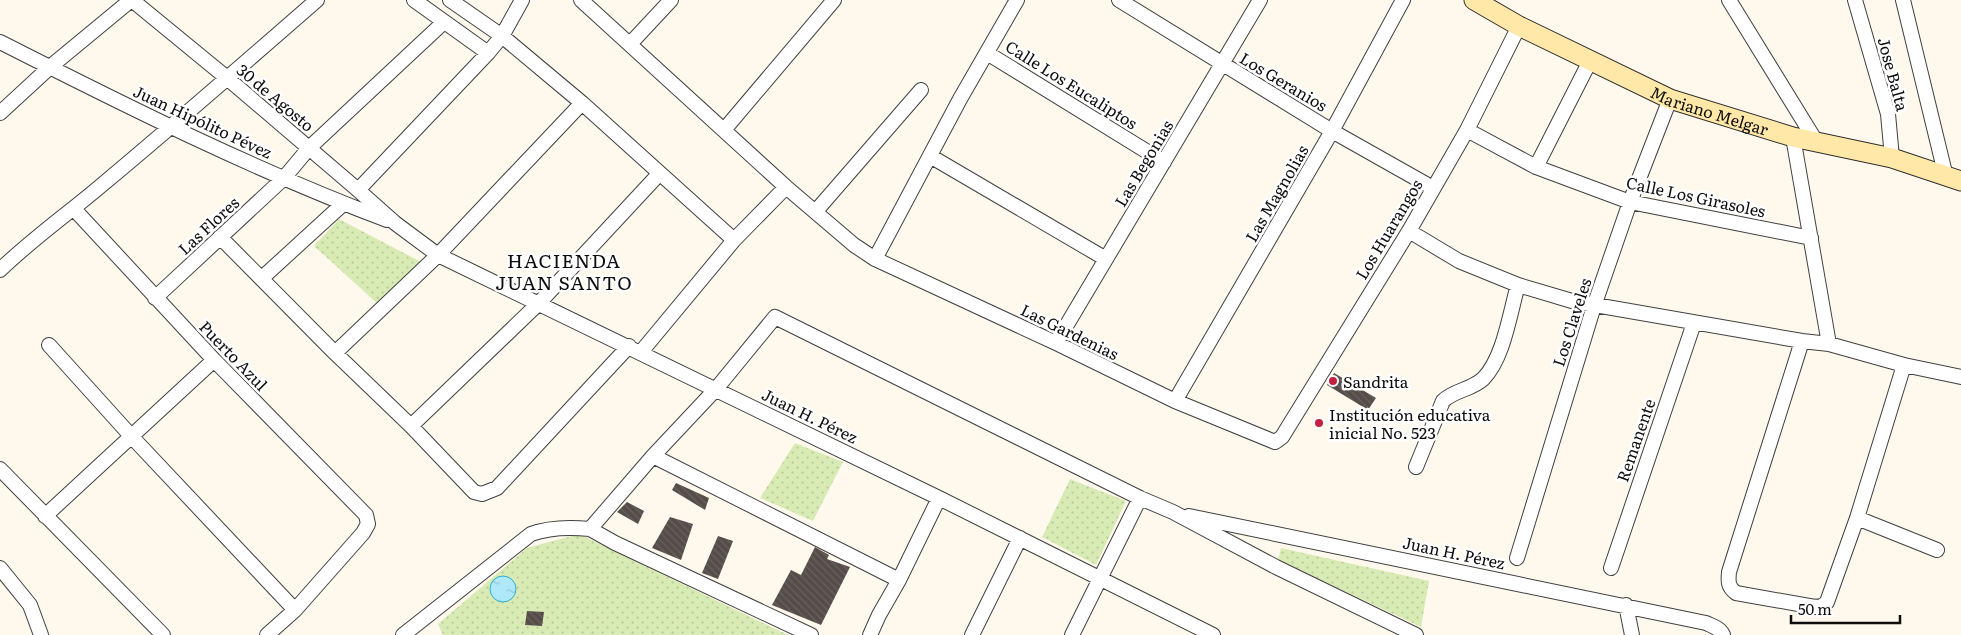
<svg xmlns="http://www.w3.org/2000/svg" width="1961" height="635" viewBox="0 0 1961 635" font-family="Literata,serif">
<style>
.park{fill:url(#park-dots)}
.water{fill:url(#water-ripples);stroke:#33acd3}
.building{fill:url(#building-back-hatch)}
.lines{fill:none;stroke-linecap:round;stroke-linejoin:round}
.minor-casing{stroke:#404040;stroke-width:16}
.secondary-casing{stroke:#2f2f2f;stroke-width:21}
.minor{stroke:#fff;stroke-width:14}
.secondary{stroke:#ffe8a8;stroke-width:19}
.poi-dot{fill:#c31f40;stroke:#fff;stroke-width:2}
.labels{text-anchor:middle;dominant-baseline:central;stroke-width:5;stroke-linejoin:round;paint-order:stroke}
.street-label{font-size:16px;fill:#0d0d0d;stroke:#fff}
.poi-label{font-size:16px;fill:#0d0d0d;stroke:#fff;text-anchor:start}
.quarter-label{font-size:19px;letter-spacing:1px;fill:#0d0d0d;stroke:#fff}
</style>
<defs>
<pattern id="park-dots" width="8" height="8" patternUnits="userSpaceOnUse" patternTransform="scale(1.25)"><rect width="8" height="8" fill="#d9ebb5"/><path d="M2 2h.1M6 6h.1" fill="none" stroke="#b9c89a" stroke-width="1.8" stroke-linecap="round"/></pattern>
<pattern id="water-ripples" width="26" height="14" patternUnits="userSpaceOnUse" patternTransform="scale(1.25)"><rect width="26" height="14" fill="#afe9f9"/><path d="M2 4q2-2 4 0t4 0M15 11q2-2 4 0t4 0" fill="none" stroke="#95c7d4"/></pattern>
<pattern id="building-back-hatch" width="6" height="6" patternUnits="userSpaceOnUse" patternTransform="scale(1.25)"><rect width="6" height="6" fill="#564c49"/><path d="M-1 5l2 2M0 0l6 6M5-1l2 2" fill="none" stroke="#69615f"/></pattern>
</defs>
<rect width="100%" height="100%" fill="#fff9ed"/>
<path class="park" d="M 339,219 L 423,263 L 379,305 L 314,246 Z
M 795,443 L 843,462 L 813,521 L 760,498 Z
M 1070,479 L 1126,501 L 1096,565 L 1042,537 Z
M 579,534 L 788,635 L 443,635 L 438,624 L 527,548 Z
M 1281,548 L 1429,581 L 1421,627 L 1278,560 Z"/>
<path class="water" d="M490 589a13 13 0 1 1 26 0a13 13 0 1 1-26 0Z"/>
<path class="building" d="M 1334,373 L 1376,398 L 1368,410 L 1327,385 Z
M 676,483 L 709,498 L 705,510 L 672,490 Z
M 627,502 L 644,511 L 638,524 L 617,512 Z
M 670,517 L 693,524 L 681,560 L 652,548 Z
M 718,536 L 733,541 L 718,579 L 702,573 Z
M 815,547 L 829,555 L 827,559 L 850,567 L 821,625 L 772,605 L 791,570 L 801,575 Z
M 527,611 L 544,612 L 542,626 L 525,625 Z"/>
<g class="lines">
<g class="minor-casing">
<path id="minor" d="M 132,0 L 227,78 L 358,190 L 395,223 L 438,255 L 939,498 L 1213,635
M 414,0 L 488,53
M 450,0 L 502,36 L 582,103 L 734,240
M 581,0 L 786,187 L 854,245 L 875,259 L 1056,343 L 1175,401 L 1275,442 L 1282,437 L 1409,231 L 1467,130 L 1519,26
M 1119,0 L 1332,131 L 1433,188
M 1729,0 L 1817,143
M 1855,0 L 1888,114 L 1892,158
M 1903,0 L 1946,177
M 0,42 C 126,106 254,170 387,220
M 630,44 L 671,0
M 987,53 L 1164,162
M 0,113 L 50,67 L 131,0
M 724,130 L 834,0
M 1467,130 L 1536,167 L 1630,202 L 1811,238
M 1793,137 L 1829,344
M 930,156 L 1106,259
M 1536,167 L 1590,61
M 358,190 L 488,53 L 502,36 L 522,0
M 74,209 L 214,360 L 366,515 L 368,524 L 363,533 L 295,610 L 267,635
M 816,211 L 921,90
M 1409,231 L 1459,261 L 1518,285 L 1572,301 L 1802,341 L 1829,344 L 1904,365 L 1961,377
M 220,237 L 335,353 L 411,426 L 474,492 L 482,494 L 497,488 L 629,346
M 875,259 L 960,99 L 1017,0
M 0,270 C 32,239 69,213 103,184 C 175,124 246,62 317,0
M 262,278 L 343,204
M 155,298 L 284,178 L 309,148 L 444,22
M 1802,341 L 1729,572 C 1728,582 1728,587 1736,593 L 1815,607 L 1822,606 L 1827,602 L 1857,518 L 1904,365
M 1056,343 L 1260,0
M 49,345 L 132,437 L 295,610
M 641,352 L 734,240 L 786,187
M 335,353 L 438,255 L 582,103
M 1175,401 L 1332,131 L 1403,0
M 411,426 L 539,303 L 659,174
M 653,456 L 899,580
M 1416,467 L 1443,401 C 1454,390 1471,390 1483,379 C 1504,358 1510,312 1518,285
M 0,469 L 163,635
M 45,516 L 214,360
M 1189,516 L 1706,623 C 1712,626 1720,628 1723,635
M 1857,518 L 1937,550
M 590,529 L 615,543 L 811,635
M 1517,558 L 1594,306 L 1630,202 L 1670,99
M 0,568 L 30,605 L 41,635
M 1611,568 L 1694,323
M 1626,605 L 1632,635
M 403,635 L 531,534 C 550,527 570,527 590,529 L 653,456 L 716,389 L 775,317 L 1140,498 L 1173,512 L 1276,567 L 1416,635
M 870,635 L 879,615 L 899,580 L 939,498
M 972,635 L 1020,538
M 1072,635 L 1140,498"/>
</g>
<g class="secondary-casing">
<g id="secondary">
<path id="s1" d="M 1474,0 L 1519,26 L 1670,99 L 1793,137 L 1892,158 L 1961,181"/>
</g>
</g>
<use href="#minor" class="minor"/>
<use href="#secondary" class="secondary"/>
</g>
<g class="poi-dot">
<circle cx="1333" cy="381" r="5"/>
<circle cx="1319" cy="423" r="5"/>
</g>
<g class="labels">
<g class="street-label">
<text transform="translate(1894 74) rotate(75)">Jose Balta</text>
<text transform="translate(1284 81) rotate(31)">Los Geranios</text>
<text transform="translate(1072 84) rotate(32)">Calle Los Eucaliptos</text>
<text transform="translate(276 97) rotate(40)">30 de Agosto</text>
<text stroke="none"><textPath href="#s1" startOffset="261">Mariano Melgar</textPath></text>
<text transform="translate(203 121) rotate(25)">Juan Hipólito Pévez</text>
<text transform="translate(1143 163) rotate(-59)">Las Begonias</text>
<text transform="translate(1276 193) rotate(-60)">Las Magnolias</text>
<text transform="translate(1696 196) rotate(12)">Calle Los Girasoles</text>
<text transform="translate(208 225) rotate(-43)">Las Flores</text>
<text transform="translate(1388 229) rotate(-59)">Los Huarangos</text>
<text transform="translate(1571 322) rotate(-72)">Los Claveles</text>
<text transform="translate(1070 331) rotate(26)">Las Gardenias</text>
<text transform="translate(234 355) rotate(46)">Puerto Azul</text>
<text transform="translate(810 415) rotate(26)">Juan H. Pérez</text>
<text transform="translate(1635 440) rotate(-71)">Remanente</text>
<text transform="translate(1454 552) rotate(12)">Juan H. Pérez</text>
</g>
<g class="poi-label">
<text x="1343" y="381">Sandrita</text>
<text x="1329" y="414">Institución educativa<tspan x="1329" dy="18">inicial No. 523</tspan></text>
</g>
<g class="quarter-label">
<text x="564" y="260">HACIENDA<tspan x="564" dy="22">JUAN SANTO</tspan></text>
</g>
</g>
<path d="M1791 615v8h109v-8" fill="none" stroke="#0d0d0d" stroke-width="2.5"/>
<text x="1798" y="615" font-size="15" fill="#0d0d0d" stroke="#ffffff" stroke-width="4" paint-order="stroke">50 m</text>
</svg>
